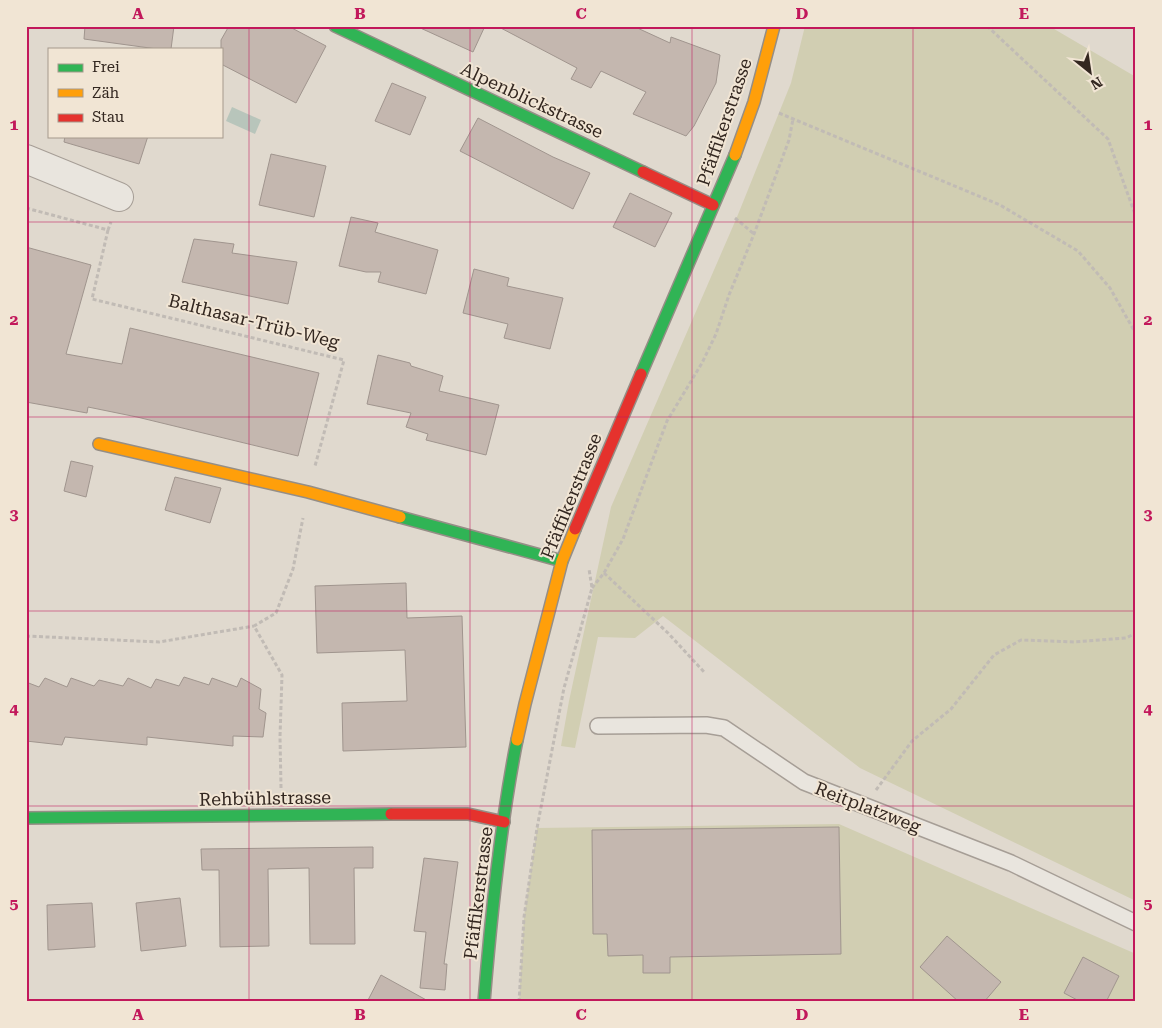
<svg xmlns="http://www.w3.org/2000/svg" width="1162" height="1028" viewBox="0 0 1162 1028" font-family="'Roboto Serif',serif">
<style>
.green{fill:#d1ceb2}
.water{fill:#b8c5bb}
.building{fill:#c4b7af;stroke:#a0958e}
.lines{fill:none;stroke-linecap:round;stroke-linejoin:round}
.lane-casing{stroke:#a69e96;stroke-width:18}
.street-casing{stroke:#a69e96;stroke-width:30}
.fast-casing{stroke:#958e86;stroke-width:14}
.slow-casing{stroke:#958e86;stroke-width:14}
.jam-casing{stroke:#958e86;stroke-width:14}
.path{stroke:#c1bbb5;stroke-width:3;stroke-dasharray:4 2.5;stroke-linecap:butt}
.lane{stroke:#e9e5de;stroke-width:15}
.street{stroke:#e9e5de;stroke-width:28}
.fast{stroke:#30b455;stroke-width:11}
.slow{stroke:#ff9f0a;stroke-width:11}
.jam{stroke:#e5322d;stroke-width:11}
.grid{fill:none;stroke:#c2185b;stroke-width:1;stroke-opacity:0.55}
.labels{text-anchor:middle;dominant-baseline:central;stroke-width:4;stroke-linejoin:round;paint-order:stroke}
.street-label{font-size:18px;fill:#332720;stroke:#f1e5d4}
.neatline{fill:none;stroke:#c2185b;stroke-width:2}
.grid-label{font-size:16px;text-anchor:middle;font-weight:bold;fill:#c2185b}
</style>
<rect width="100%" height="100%" fill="#e0d9ce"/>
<path class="green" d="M 805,26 L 1049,26 L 1136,77 L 1136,901 L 860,768 L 663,616 L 635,638 L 598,637 L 575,748 L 561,746 L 569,701 L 611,507 L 737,217 L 791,83 Z
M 839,824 L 1136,954 L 1136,1002 L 519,1002 L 524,917 L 537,828 Z"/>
<path class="water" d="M 232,107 L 261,120 L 255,134 L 226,121 Z"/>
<path class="building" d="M 85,26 L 174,26 L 171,49 L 157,49 L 84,39 Z
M 229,26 L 288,26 L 326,46 L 296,103 L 221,64 L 221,40 Z
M 416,26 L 485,26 L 473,52 Z
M 497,26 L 633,26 L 670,43 L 671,37 L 720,55 L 716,83 L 694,126 L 686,136 L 633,114 L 646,92 L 601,71 L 591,88 L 571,79 L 577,68 Z
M 392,83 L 426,97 L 410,135 L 375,121 Z
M 478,118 L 553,157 L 590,173 L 573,209 L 460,151 Z
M 65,136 L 148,136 L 139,164 L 64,142 Z
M 271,154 L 326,166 L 314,217 L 259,205 Z
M 630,193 L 672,213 L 655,247 L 613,227 Z
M 351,217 L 378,223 L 375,232 L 438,250 L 426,294 L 378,282 L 381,272 L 366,272 L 339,266 Z
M 194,239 L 234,244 L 232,253 L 297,262 L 288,304 L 182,282 Z
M 26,247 L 91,265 L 66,354 L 122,364 L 130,328 L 319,373 L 298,456 L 137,417 L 88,407 L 87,413 L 26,402 Z
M 474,269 L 509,278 L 507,286 L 563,298 L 550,349 L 504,338 L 508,324 L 463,313 Z
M 378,355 L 410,363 L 411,366 L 443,376 L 439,391 L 499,405 L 486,455 L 426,440 L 428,434 L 406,427 L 411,413 L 367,404 Z
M 71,461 L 93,466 L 86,497 L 64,491 Z
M 175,477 L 221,488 L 210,523 L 165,510 Z
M 406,583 L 407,618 L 462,616 L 466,747 L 343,751 L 342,703 L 407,701 L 405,650 L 317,653 L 315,586 Z
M 184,677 L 209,685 L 212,678 L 237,687 L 241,678 L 261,689 L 259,709 L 266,713 L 263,737 L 233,736 L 233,746 L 147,737 L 147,745 L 65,737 L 62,745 L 26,741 L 26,682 L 39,687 L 45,678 L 67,687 L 71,678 L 94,686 L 99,680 L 123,686 L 128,678 L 151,688 L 156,679 L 179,686 Z
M 839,827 L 841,954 L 670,957 L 670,973 L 643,973 L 643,955 L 608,956 L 607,934 L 593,934 L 592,830 Z
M 373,847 L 373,868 L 354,868 L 355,944 L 310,944 L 309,868 L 268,869 L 269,946 L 220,947 L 219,870 L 202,870 L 201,849 Z
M 424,858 L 458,862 L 444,964 L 447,964 L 445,990 L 420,988 L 426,932 L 414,931 Z
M 180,898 L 186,946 L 141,951 L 136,903 Z
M 92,903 L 95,947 L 48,950 L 47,905 Z
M 947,936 L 1001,982 L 984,1002 L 959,1002 L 920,967 Z
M 1083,957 L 1119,976 L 1106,1002 L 1081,1002 L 1064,993 Z
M 381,975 L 430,1002 L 367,1002 Z"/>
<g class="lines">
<g class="lane-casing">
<path id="lane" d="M 598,726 L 706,725 L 724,728 L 804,782 L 1011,863 L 1136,923"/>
</g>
<g class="street-casing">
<path id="street" d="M 26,159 L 119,197"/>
</g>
<g class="fast-casing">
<path id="fast" d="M 335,26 L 643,172
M 641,374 L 735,155
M 400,517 L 562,561
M 26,818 L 391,814
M 484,1002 C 491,916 500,825 517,740"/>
</g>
<g class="slow-casing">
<path id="slow" d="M 735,155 L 754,102 L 774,26
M 99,444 L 308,492 L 400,517
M 517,740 L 525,704 L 562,561 L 575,529"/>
</g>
<g class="jam-casing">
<path id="jam" d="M 643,172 L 713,205
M 575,529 L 641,374
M 391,814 L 468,814 L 504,822"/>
</g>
<path class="path" d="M 987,26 L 1108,139 L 1136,217
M 779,113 L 1000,205 L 1078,251 L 1110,288 L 1136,334
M 26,208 L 108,230 L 111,222
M 735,218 L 754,234
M 108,230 L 92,299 L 344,360 L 315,466
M 604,573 L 668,633 L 705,673
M 592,588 L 604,573 L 623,539 L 667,421 L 702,363 L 716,334 L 729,295 L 754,234 L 789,140 L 793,119
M 26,636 L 159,642 L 254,626
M 281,788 L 280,737 L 282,675 L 254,626 L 276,613 L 293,569 L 303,518
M 876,790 L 912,741 L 951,709 L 994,655 L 1021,640 L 1074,642 L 1126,638 L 1136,633
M 519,1002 L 524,917 L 537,828 L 564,688 L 592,588 L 589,569"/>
<use href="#lane" class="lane"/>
<use href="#street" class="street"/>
<use href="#fast" class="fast"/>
<use href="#slow" class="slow"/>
<use href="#jam" class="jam"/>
</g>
<path class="grid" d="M 249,26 L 249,1002M 470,26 L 470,1002M 692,26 L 692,1002M 913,26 L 913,1002M 26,222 L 1136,222M 26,417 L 1136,417M 26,611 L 1136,611M 26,806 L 1136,806"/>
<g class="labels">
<g class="street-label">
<text transform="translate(532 100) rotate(25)">Alpenblickstrasse</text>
<text transform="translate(724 122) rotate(-71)">Pfäffikerstrasse</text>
<text transform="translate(254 321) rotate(14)">Balthasar-Trüb-Weg</text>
<text transform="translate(571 496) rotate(-68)">Pfäffikerstrasse</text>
<text transform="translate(265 798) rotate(-1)">Rehbühlstrasse</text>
<text transform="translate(868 807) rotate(21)">Reitplatzweg</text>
<text transform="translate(478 893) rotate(-83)">Pfäffikerstrasse</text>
</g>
</g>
<rect width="1162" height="1028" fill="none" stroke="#f1e5d4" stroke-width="55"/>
<rect x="48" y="48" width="175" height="90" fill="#f1e5d4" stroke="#a5998c"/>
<rect x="58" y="64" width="25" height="8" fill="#30b455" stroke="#a5998c"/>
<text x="92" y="72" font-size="15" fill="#332720">Frei</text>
<rect x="58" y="89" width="25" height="8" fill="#ff9f0a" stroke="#a5998c"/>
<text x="92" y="98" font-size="15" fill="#332720">Zäh</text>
<rect x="58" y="114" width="25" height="8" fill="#e5322d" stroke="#a5998c"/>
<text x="92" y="122" font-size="15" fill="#332720">Stau</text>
<g transform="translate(1090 72) rotate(150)" stroke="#f1e5d4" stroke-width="4" paint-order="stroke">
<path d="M0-4L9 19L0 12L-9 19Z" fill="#332720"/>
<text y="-8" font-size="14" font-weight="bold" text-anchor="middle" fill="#332720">N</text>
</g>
<rect x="28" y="28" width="1106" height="972" class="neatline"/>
<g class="grid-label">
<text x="138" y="19">A</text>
<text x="360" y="19">B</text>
<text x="581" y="19">C</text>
<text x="802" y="19">D</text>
<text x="1024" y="19">E</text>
<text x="14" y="130">1</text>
<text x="1148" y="130">1</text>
<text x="14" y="325">2</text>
<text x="1148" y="325">2</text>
<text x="14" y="520">3</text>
<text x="1148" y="520">3</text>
<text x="14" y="714">4</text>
<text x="1148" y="714">4</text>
<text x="14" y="909">5</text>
<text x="1148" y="909">5</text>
<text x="138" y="1020">A</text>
<text x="360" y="1020">B</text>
<text x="581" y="1020">C</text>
<text x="802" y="1020">D</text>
<text x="1024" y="1020">E</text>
</g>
</svg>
